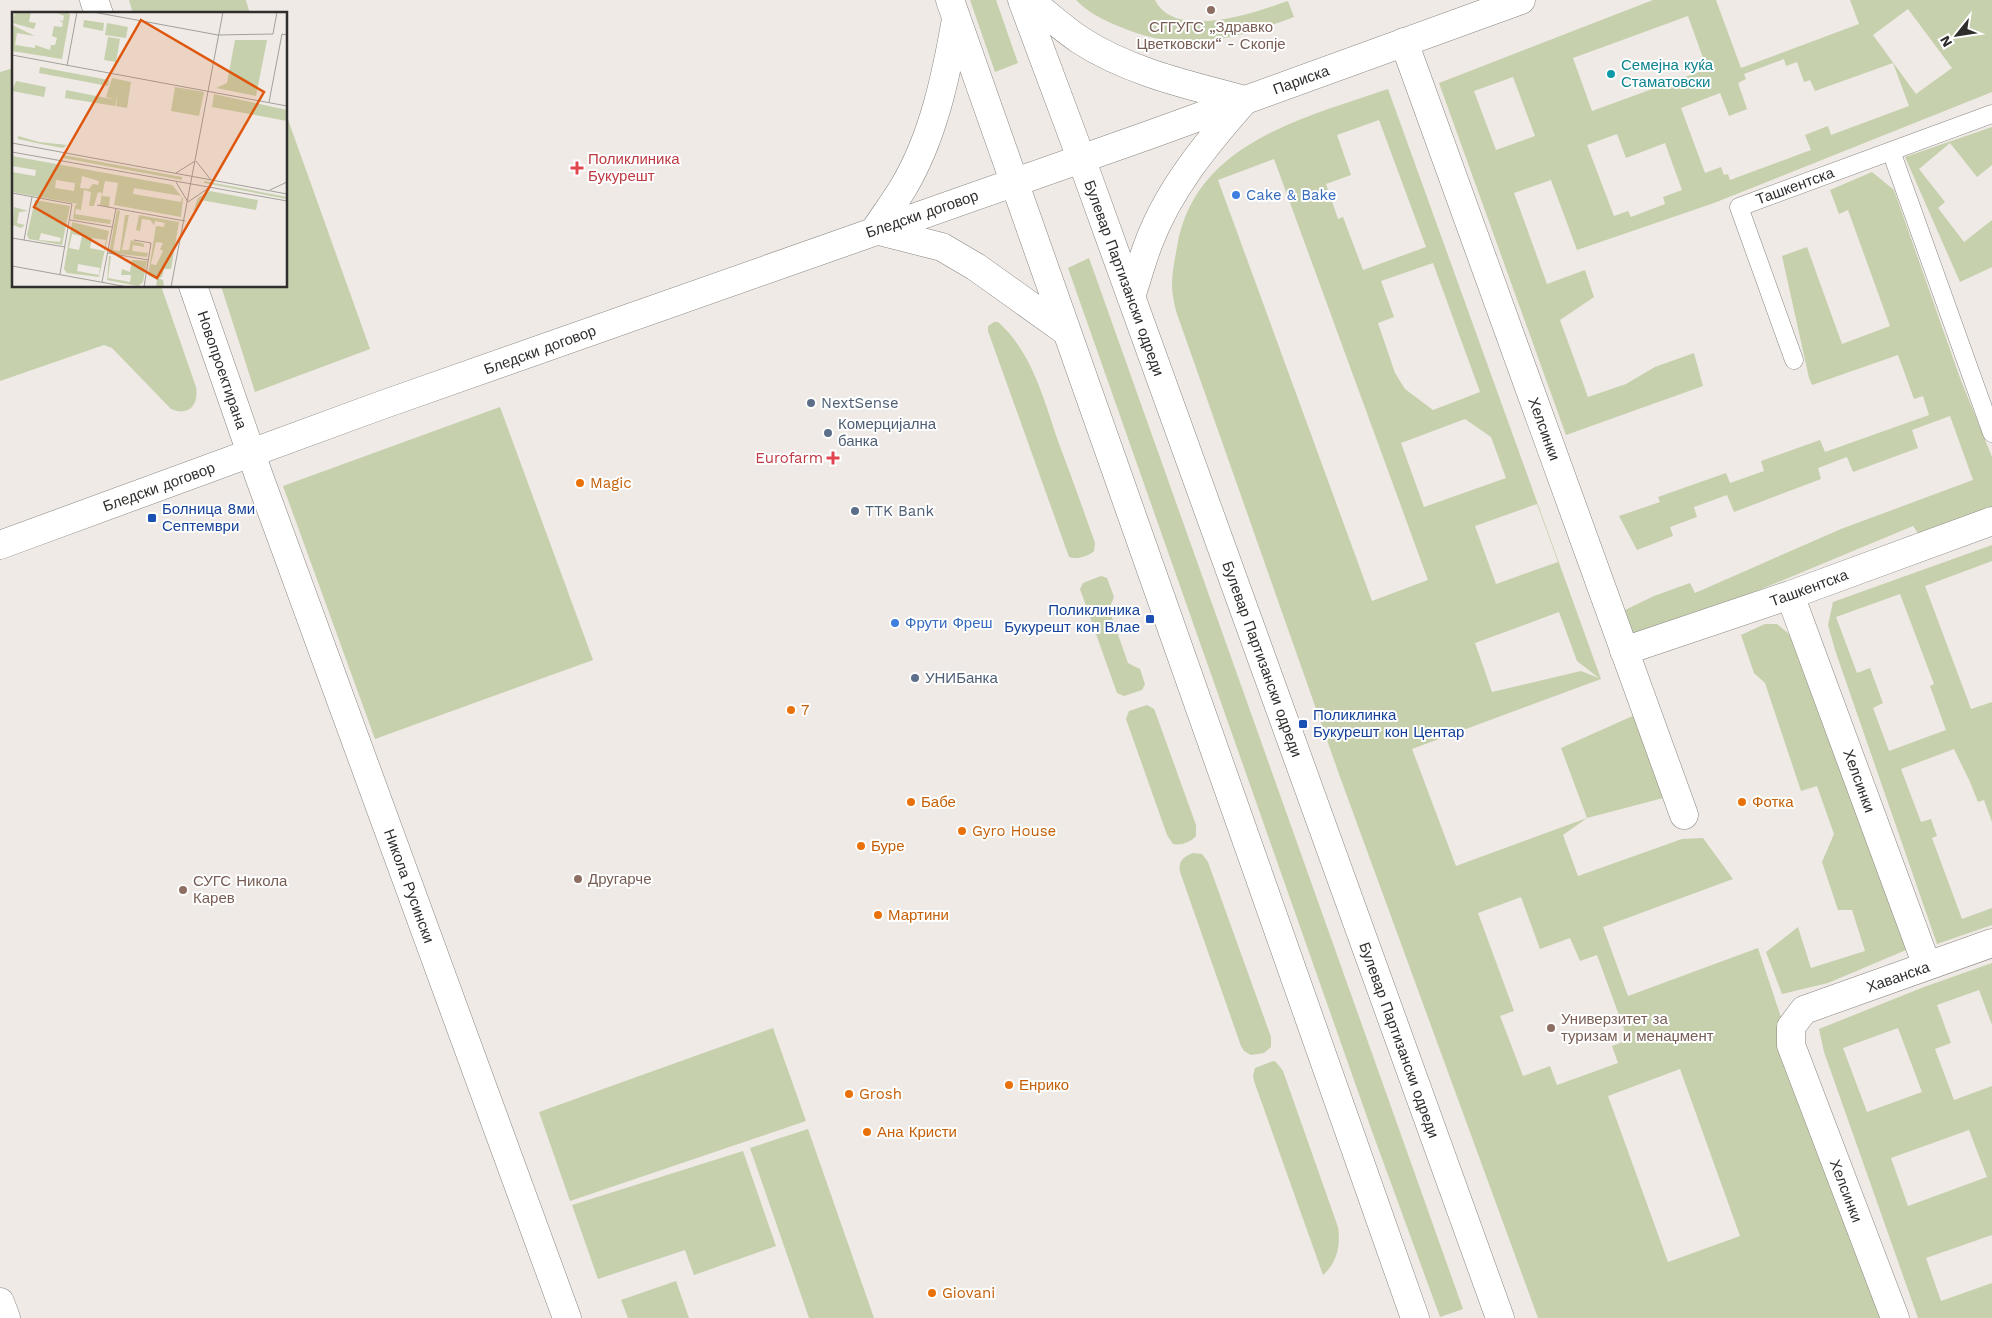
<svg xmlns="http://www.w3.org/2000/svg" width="1992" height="1318" viewBox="0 0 1992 1318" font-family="'Work Sans',sans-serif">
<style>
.green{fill:#c6d0ac;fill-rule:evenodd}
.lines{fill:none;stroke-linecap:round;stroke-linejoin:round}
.lane-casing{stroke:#898580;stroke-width:19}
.street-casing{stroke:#898580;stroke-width:29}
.secondary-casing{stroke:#898580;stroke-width:29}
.lane{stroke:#fff;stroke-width:18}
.street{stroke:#fff;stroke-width:28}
.secondary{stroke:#fff;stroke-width:28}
.education-dot{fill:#8d6e63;stroke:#fff;stroke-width:2}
.culture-dot{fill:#0f9aa8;stroke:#fff;stroke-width:2}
.health-dot{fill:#e0444e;stroke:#fff;stroke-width:2}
.shop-dot{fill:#3f7fe0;stroke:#fff;stroke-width:2}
.service-dot{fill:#5c6f8a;stroke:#fff;stroke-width:2}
.food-dot{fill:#e8710a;stroke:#fff;stroke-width:2}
.transit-dot{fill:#1a4fb4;stroke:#fff;stroke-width:2}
.labels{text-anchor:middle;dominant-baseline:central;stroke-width:4;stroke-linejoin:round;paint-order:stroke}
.education-label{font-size:15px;fill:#785e54;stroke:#fff;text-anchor:start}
.culture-label{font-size:15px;fill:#0d838f;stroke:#fff;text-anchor:start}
.street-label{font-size:15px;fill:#302e2c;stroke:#fff}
.health-label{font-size:15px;fill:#be3a42;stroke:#fff;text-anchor:start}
.shop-label{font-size:15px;fill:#366cbe;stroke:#fff;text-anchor:start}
.service-label{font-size:15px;fill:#4e5e75;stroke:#fff;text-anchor:start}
.food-label{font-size:15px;fill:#c56008;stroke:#fff;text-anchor:start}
.transit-label{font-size:15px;fill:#164399;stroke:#fff;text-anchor:start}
.inset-road{fill:none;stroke:#a39f9b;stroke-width:1}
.view{fill:#df570e;fill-opacity:0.15;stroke:#df570e;stroke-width:2.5}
.inset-edge{fill:none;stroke:#302e2c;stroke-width:2.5}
</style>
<rect width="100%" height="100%" fill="#efeae5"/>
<path class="green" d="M 129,0 L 246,0 L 250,14 L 133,14 Z
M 970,0 L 996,0 L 1018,63 L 995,72 Z
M 1076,0 L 1155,0 C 1175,41 1256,12 1288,1 L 1294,17 C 1232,40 1182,54 1118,26 C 1100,18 1090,14 1076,0 Z
M 1653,0 L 1716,0 L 1741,68 L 1859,24 L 1850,0 L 1992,0 L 1992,92 L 1714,203 L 1577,250 L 1551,180 L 1514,193 L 1547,284 L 1585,270 L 1594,297 L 1560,320 L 1588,397 L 1626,384 L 1655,367 L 1694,353 L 1703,386 L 1566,435 L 1439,83 ZM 1908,9 L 1952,68 L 1916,94 L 1873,35 ZM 1688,16 L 1707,69 L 1592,111 L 1573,58 ZM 1784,59 L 1786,66 L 1797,62 L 1804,82 L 1810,80 L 1815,91 L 1893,63 L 1909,106 L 1831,135 L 1828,126 L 1805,135 L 1811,150 L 1730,180 L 1728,174 L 1724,175 L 1721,167 L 1705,173 L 1681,108 L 1720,93 L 1729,116 L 1747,109 L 1738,83 L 1746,79 L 1744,74 ZM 1513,77 L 1535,136 L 1496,150 L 1474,91 ZM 1617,134 L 1626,158 L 1665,143 L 1682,190 L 1663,197 L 1665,204 L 1631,217 L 1628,211 L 1614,216 L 1587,145 Z
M 14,68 L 14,286 L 161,286 L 196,387 C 199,405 189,417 171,409 L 112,348 L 104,345 L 0,381 L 0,72 Z
M 1388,89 L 1601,679 L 1412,749 L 1456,866 L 1587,818 L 1561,748 L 1646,710 L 1667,797 L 1587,818 L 1563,835 L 1578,876 L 1682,839 L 1703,838 L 1733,879 L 1603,927 L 1628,996 L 1758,948 L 1881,1318 L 1538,1318 L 1340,777 L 1176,311 C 1174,302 1172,293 1172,285 C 1172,272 1175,259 1177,247 C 1194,143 1304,118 1388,89 ZM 1379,120 L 1426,247 L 1363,270 L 1343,217 L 1338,219 L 1326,184 L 1351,175 L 1337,135 ZM 1274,159 L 1428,580 L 1372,601 L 1218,180 ZM 1433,263 L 1480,392 L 1433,410 L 1405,389 L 1395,373 L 1378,323 L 1394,317 L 1381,281 ZM 1465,419 L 1491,437 L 1506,478 L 1424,507 L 1401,443 ZM 1537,504 L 1558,562 L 1496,584 L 1475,526 ZM 1559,612 L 1577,661 L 1599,678 L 1581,671 L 1492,692 L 1475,643 ZM 1521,897 L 1540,949 L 1570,938 L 1580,961 L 1597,955 L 1628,1040 L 1612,1046 L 1618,1063 L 1557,1085 L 1550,1066 L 1523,1076 L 1500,1016 L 1514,1011 L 1478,913 ZM 1680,1069 L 1740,1236 L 1668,1262 L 1608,1096 Z
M 286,114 L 370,349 L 255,392 L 221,286 L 286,286 Z
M 1992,127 L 1992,165 L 1977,177 L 1950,143 L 1919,169 L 1945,202 L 1938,208 L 1964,242 L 1992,220 L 1992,267 L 1960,282 L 1905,157 Z
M 1872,172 L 1894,190 L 1960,378 L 1992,457 L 1992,509 L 1920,536 L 1913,526 L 1723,605 L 1634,637 L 1625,610 L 1654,596 L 1690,583 L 1695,593 L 1841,529 L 1973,480 L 1950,416 L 1912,430 L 1918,448 L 1853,472 L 1847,457 L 1818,468 L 1821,479 L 1734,512 L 1727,495 L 1694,507 L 1697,517 L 1670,527 L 1673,536 L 1637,550 L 1619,516 L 1660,502 L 1658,497 L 1726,473 L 1730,483 L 1764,471 L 1761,461 L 1820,440 L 1825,452 L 1929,415 L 1923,396 L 1914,399 L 1898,355 L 1812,385 L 1809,378 L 1782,256 L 1807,247 L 1842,344 L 1890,326 L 1848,210 L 1839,214 L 1830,190 Z
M 1089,258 L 1463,1309 L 1440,1317 L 1373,1134 L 1068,268 Z
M 994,322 L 998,322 C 1032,352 1044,400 1058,441 C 1071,475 1083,509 1095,543 L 1094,551 C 1089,556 1076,560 1069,557 L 988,331 L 988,326 Z
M 500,407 L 593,660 L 375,739 L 283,486 Z
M 1992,545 L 1992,561 L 1925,586 L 1971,709 L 1992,702 L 1992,822 L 1984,800 L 1978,802 L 1970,782 L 1954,749 L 1901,769 L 1921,822 L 1931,819 L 1937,836 L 1932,838 L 1962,919 L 1992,908 L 1992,925 L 1937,944 L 1835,650 L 1828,625 L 1833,602 ZM 1900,594 L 1934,684 L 1930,686 L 1946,730 L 1889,751 L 1873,708 L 1883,703 L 1870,668 L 1857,673 L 1836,617 Z
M 1101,576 L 1107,578 L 1114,597 L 1109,609 L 1128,663 L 1140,669 L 1145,684 L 1142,690 L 1124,696 L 1117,693 L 1080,589 L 1083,583 Z
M 1765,624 L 1777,624 L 1790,635 L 1906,950 L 1828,983 L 1782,994 L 1766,952 L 1798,927 L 1811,968 L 1865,951 L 1852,910 L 1838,910 L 1822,862 L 1834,834 L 1817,786 L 1801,791 L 1765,683 L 1754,673 L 1741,635 Z
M 1147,705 L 1154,709 L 1156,714 L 1196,825 L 1196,836 C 1191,842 1181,846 1173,844 L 1167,835 L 1126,719 L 1129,711 Z
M 1193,853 L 1202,854 L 1208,862 L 1271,1037 L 1271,1047 L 1264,1053 L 1251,1055 L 1244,1051 L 1241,1046 L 1180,872 C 1178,861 1183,857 1193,853 Z
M 1992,963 L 1992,1025 L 1979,990 L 1937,1005 L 1951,1043 L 1935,1049 L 1954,1100 L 1992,1086 L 1992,1235 L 1926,1258 L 1941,1301 L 1992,1283 L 1992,1318 L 1918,1318 L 1824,1052 L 1819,1029 L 1924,987 ZM 1898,1028 L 1922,1092 L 1867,1112 L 1843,1048 ZM 1969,1130 L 1987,1177 L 1908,1206 L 1891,1158 Z
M 773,1028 L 806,1121 L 570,1201 L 539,1112 Z
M 1273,1061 L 1276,1062 L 1283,1071 L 1338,1227 C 1341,1245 1337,1263 1323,1275 L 1254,1081 L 1253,1076 L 1255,1068 Z
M 808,1129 L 874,1318 L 809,1318 L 750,1148 Z
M 743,1151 L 776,1246 L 694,1275 L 685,1250 L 598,1279 L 572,1205 Z
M 676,1281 L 689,1318 L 628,1318 L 621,1300 Z"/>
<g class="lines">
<g class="lane-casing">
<path id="lane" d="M 1891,151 L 1992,433
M 1794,360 L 1739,207 L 1992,114"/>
</g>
<g class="street-casing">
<path id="street" d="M 1404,42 L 1684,815
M 1790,595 L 1927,966
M 1624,651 L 1790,595 L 1992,521
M 1895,1318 L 1791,1045 L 1791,1027 L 1804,1010 L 1992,943"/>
</g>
<g class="secondary-casing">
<path id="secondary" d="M 94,0 L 99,14
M 950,0 L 1415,1318
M 1022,0 L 1081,158 L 1500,1318
M 1029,0 C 1046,13 1062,28 1080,40 C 1129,72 1189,85 1245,100
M 875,230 C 884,216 894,203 903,188 C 933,138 946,77 956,19
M 875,230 L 942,247 L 976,267 L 1067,332
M 193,286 L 260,479 L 567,1318
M 1131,297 C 1137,279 1142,260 1149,242 C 1169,189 1207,143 1244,101
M 0,545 L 379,406 L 1149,135 L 1521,0
M 0,1302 L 6,1318"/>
</g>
<use href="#lane" class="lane"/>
<use href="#street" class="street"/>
<use href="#secondary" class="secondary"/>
</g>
<g class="education-dot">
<circle cx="1211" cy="10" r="5"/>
<circle cx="578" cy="879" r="5"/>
<circle cx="183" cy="890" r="5"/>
<circle cx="1551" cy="1028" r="5"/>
</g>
<circle class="culture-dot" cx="1611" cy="74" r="5"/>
<g class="health-dot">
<path d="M574.5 160.5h5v5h5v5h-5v5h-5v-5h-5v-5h5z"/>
<path d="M830.5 450.5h5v5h5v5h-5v5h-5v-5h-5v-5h5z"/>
</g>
<g class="shop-dot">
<circle cx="1236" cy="195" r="5"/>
<circle cx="895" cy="623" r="5"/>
</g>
<g class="service-dot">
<circle cx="811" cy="403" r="5"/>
<circle cx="828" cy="433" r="5"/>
<circle cx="855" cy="511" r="5"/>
<circle cx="915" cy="678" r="5"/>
</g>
<g class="food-dot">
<circle cx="580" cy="483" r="5"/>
<circle cx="791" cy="710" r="5"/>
<circle cx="911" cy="802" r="5"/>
<circle cx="1742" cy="802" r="5"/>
<circle cx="962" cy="831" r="5"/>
<circle cx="861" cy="846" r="5"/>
<circle cx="878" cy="915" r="5"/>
<circle cx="1009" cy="1085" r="5"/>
<circle cx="849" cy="1094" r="5"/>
<circle cx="867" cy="1132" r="5"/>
<circle cx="932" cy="1293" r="5"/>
</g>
<g class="transit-dot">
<rect x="147" y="513" width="10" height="10" rx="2.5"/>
<rect x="1145" y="614" width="10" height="10" rx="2.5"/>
<rect x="1298" y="719" width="10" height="10" rx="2.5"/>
</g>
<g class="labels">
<g class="education-label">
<text x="1211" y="27" text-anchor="middle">СГГУГС „Здравко<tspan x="1211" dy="17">Цветковски“ - Скопје</tspan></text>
<text x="588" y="879">Другарче</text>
<text x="193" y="881">СУГС Никола<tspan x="193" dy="17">Карев</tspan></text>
<text x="1561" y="1019">Универзитет за<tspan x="1561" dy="17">туризам и менаџмент</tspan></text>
</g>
<g class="culture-label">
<text x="1621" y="65">Семејна куќа<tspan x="1621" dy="17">Стаматовски</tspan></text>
</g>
<g class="street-label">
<text transform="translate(1301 80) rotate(-20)">Париска</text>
<text transform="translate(1795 186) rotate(-20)">Ташкентска</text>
<text transform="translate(922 214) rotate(-19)">Бледски договор</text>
<text transform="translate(1124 278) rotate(70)">Булевар Партизански одреди</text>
<text transform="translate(540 350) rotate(-20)">Бледски договор</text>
<text transform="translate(222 370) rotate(71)">Новопроектирана</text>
<text transform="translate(1544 429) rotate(70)">Хелсинки</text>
<text transform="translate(159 487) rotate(-20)">Бледски договор</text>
<text transform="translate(1809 588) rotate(-20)">Ташкентска</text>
<text transform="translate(1262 659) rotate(70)">Булевар Партизански одреди</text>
<text transform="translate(1859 781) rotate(70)">Хелсинки</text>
<text transform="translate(409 886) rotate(70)">Никола Русински</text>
<text transform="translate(1898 977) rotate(-19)">Хаванска</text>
<text transform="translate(1399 1040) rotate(70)">Булевар Партизански одреди</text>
<text transform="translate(1846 1191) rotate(69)">Хелсинки</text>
</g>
<g class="health-label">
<text x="588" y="159">Поликлиника<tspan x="588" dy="17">Букурешт</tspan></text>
<text x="823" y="458" text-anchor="end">Eurofarm</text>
</g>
<g class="shop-label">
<text x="1246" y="195">Cake &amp; Bake</text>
<text x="905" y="623">Фрути Фреш</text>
</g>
<g class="service-label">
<text x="821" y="403">NextSense</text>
<text x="838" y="424">Комерцијална<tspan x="838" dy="17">банка</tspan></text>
<text x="865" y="511">TTK Bank</text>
<text x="925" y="678">УНИБанка</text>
</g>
<g class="food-label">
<text x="590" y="483">Magic</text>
<text x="801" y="710">7</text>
<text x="921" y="802">Бабе</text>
<text x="1752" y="802">Фотка</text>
<text x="972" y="831">Gyro House</text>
<text x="871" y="846">Буре</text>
<text x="888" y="915">Мартини</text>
<text x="1019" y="1085">Енрико</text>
<text x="859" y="1094">Grosh</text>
<text x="877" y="1132">Ана Кристи</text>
<text x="942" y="1293">Giovani</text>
</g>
<g class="transit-label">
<text x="162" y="509">Болница 8ми<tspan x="162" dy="17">Септември</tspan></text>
<text x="1140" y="610" text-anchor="end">Поликлиника<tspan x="1140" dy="17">Букурешт кон Влае</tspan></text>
<text x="1313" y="715">Поликлинка<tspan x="1313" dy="17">Букурешт кон Центар</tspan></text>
</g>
</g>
<g transform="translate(12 12)">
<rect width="275" height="275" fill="#efeae5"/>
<path d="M 3,0 L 19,0 L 17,10 L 24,11 L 22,17 L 1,11 ZM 43,0 L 56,0 L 58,3 L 50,47 L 0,39 L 0,13 L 23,24 L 5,21 L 3,33 L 23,36 L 23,33 L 38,38 L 39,33 L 43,33 L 45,26 L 40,24 L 42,14 L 50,15 L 51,11 L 47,8 L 51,9 L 52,4 ZM 72,8 L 92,11 L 91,19 L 71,15 ZM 95,11 L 116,15 L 114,26 L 93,23 ZM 96,25 L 108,27 L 104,50 L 92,48 ZM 223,28 L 255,28 L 244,84 L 204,76 L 215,71 ZM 28,55 L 97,68 L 96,74 L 27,61 ZM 100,66 L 119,70 L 115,96 L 104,94 L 106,81 L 103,94 L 53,86 L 54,78 L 104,88 L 94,85 ZM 4,69 L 34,75 L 32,85 L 0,79 ZM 163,75 L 192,80 L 187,104 L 159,99 ZM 202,82 L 275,98 L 275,109 L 200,95 ZM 6,124 L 27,130 L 55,133 L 51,136 L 29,132 L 6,127 ZM 51,143 L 170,165 L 170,168 L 51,146 ZM 0,144 L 160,173 L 171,186 L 169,205 L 102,193 L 106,171 L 93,169 L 90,184 L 98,185 L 97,195 L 88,193 L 90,181 L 86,180 L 82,194 L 77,194 L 79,180 L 72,178 L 69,198 L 64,197 L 63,202 L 99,208 L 98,212 L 61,207 L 63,193 L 66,192 L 0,180 L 0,160 L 23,164 L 24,158 L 0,154 ZM 70,164 L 87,169 L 86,173 L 81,172 L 77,177 L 68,176 ZM 44,168 L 63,171 L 62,179 L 43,176 ZM 122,176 L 170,184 L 169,190 L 121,182 ZM 192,169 L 275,185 L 275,187 L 192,171 ZM 198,179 L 246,188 L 244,198 L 189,188 L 181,200 L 186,186 ZM 23,188 L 58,194 L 50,233 L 17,227 L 15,223 ZM 29,221 L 49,226 L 48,230 L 27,228 ZM 2,195 L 16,199 L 7,200 L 5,211 L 13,213 L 9,216 L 1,213 ZM 105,198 L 108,199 L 101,238 L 108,239 L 113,203 L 117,203 L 110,238 L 117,238 L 119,228 L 132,232 L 132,235 L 121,233 L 120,239 L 136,241 L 135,245 L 97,241 ZM 127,203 L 167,210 L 159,257 L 152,257 L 150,265 L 146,266 L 151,268 L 152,275 L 144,275 L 145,268 L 136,263 L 144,214 L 152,215 L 153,211 L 143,209 L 142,213 L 138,208 L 130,207 L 128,219 L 124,218 ZM 144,230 L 151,231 L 148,237 L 151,239 L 144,253 L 139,252 ZM 60,210 L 97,219 L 87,265 L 55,261 L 52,257 ZM 60,222 L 70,224 L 67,238 L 57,236 ZM 80,226 L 94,228 L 92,239 L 78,236 ZM 66,252 L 88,256 L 87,263 L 65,259 ZM 97,244 L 99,244 L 96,266 L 118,270 L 119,263 L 109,263 L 110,257 L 118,260 L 120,248 L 135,249 L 131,270 L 126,274 L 95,268 Z" fill="#c6d0ac" fill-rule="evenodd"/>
<path class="inset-road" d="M 81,0 L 206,23 L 261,22 L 265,0M 0,43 L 275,94M 55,54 L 65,0M 257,90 L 270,22 L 275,23M 0,131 L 275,182M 0,140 L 275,189M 184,149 L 199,168M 164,161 L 183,149M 164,170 L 176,190M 258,178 L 275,170M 0,181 L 60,192 L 48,262M 176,190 L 198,175M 85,193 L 173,209M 58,208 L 100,215M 0,226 L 53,235M 12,228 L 20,185M 122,228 L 139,231 L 132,275M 96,241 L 136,248M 0,254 L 116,275M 90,270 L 104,196M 159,275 L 211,0"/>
<path class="view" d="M 129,8 L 252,80 L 145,266 L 22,195 Z"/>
<rect width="275" height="275" class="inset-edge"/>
</g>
<g transform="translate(1957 35) rotate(240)" stroke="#ffffff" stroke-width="4" paint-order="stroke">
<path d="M0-4L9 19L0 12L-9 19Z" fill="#302e2c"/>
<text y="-8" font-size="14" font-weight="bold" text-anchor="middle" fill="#302e2c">N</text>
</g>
</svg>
